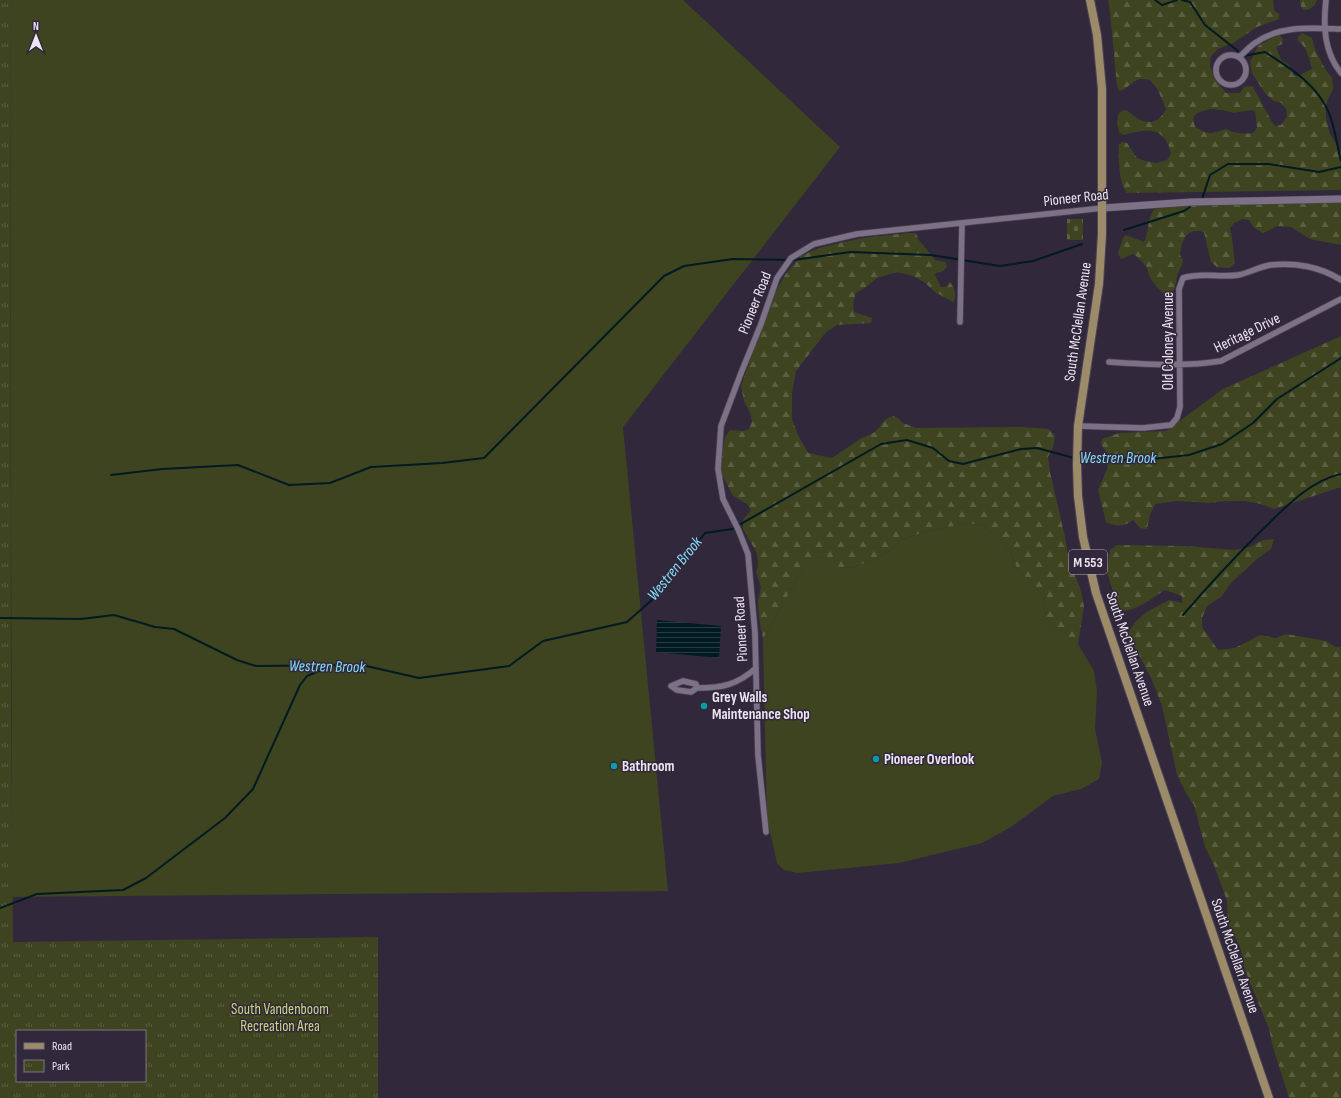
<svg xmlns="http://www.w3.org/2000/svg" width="1341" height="1098" viewBox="0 0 1341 1098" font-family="'Sofia Sans Condensed',sans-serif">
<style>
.grass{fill:#3e4420}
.forest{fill:url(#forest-firs);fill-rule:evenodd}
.cemetery{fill:url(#cemetery-stones)}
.park{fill:url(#park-tufts);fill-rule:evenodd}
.water{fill:url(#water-rules)}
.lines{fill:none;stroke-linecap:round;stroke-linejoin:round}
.stream{stroke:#021a21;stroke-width:2}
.minor-casing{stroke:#4c4454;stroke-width:7}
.tertiary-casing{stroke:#4c4454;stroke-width:8}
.primary-casing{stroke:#4c4454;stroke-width:10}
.minor{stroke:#7c7187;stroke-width:5.5}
.tertiary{stroke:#7c7187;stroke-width:7}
.primary{stroke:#9c8b68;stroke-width:8}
.culture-dot{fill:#0f9aa8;stroke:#32283b;stroke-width:1.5}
.labels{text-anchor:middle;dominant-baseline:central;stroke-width:3;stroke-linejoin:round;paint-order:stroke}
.shield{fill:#32283b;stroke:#b4acba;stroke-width:1}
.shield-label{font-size:14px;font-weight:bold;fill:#ebe4f1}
.street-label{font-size:15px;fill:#ebe4f1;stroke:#32283b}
.poi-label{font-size:15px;font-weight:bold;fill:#ebe4f1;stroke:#32283b;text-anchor:start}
.park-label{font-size:15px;fill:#c9d87e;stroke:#32283b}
.water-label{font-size:16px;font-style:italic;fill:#85dcf8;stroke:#32283b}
</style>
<defs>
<pattern id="forest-firs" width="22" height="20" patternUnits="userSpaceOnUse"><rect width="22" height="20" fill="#3e4420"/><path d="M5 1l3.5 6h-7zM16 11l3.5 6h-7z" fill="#5a5f41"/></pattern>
<pattern id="cemetery-stones" width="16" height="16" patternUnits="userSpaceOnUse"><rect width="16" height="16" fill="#3e4420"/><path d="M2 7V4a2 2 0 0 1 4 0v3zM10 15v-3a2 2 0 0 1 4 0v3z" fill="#5a5f41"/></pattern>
<pattern id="park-tufts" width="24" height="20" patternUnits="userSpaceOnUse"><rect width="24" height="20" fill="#3e4420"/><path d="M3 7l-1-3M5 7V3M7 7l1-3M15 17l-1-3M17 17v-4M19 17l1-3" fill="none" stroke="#5a5f41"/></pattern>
<pattern id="water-rules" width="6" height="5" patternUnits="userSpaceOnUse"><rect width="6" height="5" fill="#021a21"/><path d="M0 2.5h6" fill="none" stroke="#273b42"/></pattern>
</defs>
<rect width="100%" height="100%" fill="#32283b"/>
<path class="grass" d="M 10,0 L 683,0 L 840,147 L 623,427 L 668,891 L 12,897 Z
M 967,523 L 982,525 L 1005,543 L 1009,549 L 1017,568 L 1043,595 L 1045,611 L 1051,626 L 1065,633 L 1078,644 L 1094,671 L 1097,691 L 1095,729 L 1102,763 L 1099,779 L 1081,789 L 1053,796 L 1011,827 L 982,843 L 899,863 L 797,873 L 784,870 L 777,863 L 767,819 L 763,639 L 801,572 L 812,561 L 821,556 L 841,568 L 854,567 L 875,559 L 890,551 L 901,540 L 924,532 Z"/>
<path class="forest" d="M 1108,0 L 1273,0 L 1274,10 L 1279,14 L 1279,19 L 1257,27 L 1233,43 L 1218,49 L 1211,56 L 1210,66 L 1214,78 L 1226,93 L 1240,93 L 1244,87 L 1249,86 L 1253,87 L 1272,122 L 1275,126 L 1281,125 L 1287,117 L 1286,108 L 1281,103 L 1274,101 L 1265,93 L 1252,73 L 1250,62 L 1258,46 L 1268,40 L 1279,35 L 1283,39 L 1282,44 L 1276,47 L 1280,57 L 1282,61 C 1290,63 1291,68 1293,75 L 1297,76 L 1312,69 C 1309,58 1307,47 1298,41 L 1298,37 L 1302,33 L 1312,38 L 1315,49 L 1325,69 L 1332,78 L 1333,89 L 1326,104 L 1326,119 L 1330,134 L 1341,152 L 1341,190 L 1127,193 C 1119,185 1118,155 1119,144 L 1122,142 L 1127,143 L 1137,158 L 1145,161 L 1156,163 L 1167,160 L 1171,154 C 1165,125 1146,129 1123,135 L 1119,132 L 1117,123 L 1119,113 L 1124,110 C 1130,111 1132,115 1137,118 C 1149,126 1160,122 1166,109 L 1158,90 L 1150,80 C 1147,79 1143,79 1140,79 C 1132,81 1128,89 1119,91 L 1117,86 L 1110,12 ZM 1210,109 L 1223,110 L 1234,113 L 1250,110 L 1255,111 L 1257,128 L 1253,133 C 1242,134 1236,134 1227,129 C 1210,133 1212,136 1196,128 C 1189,113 1197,113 1210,109 Z
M 1300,0 L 1317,0 C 1314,7 1312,9 1304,10 L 1301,7 Z
M 1341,202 L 1341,245 L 1310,239 L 1291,227 L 1277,226 L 1270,230 L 1263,233 L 1254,228 L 1249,220 L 1243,219 L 1234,223 L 1230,228 C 1233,239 1233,251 1235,263 L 1230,268 L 1217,267 L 1211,262 L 1204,232 C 1186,227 1182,240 1180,255 L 1183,261 C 1182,265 1180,269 1178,273 C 1174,284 1178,290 1166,297 C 1157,286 1149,281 1147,267 C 1142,263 1139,257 1133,254 L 1121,259 L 1118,253 L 1123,238 L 1126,235 L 1144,242 C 1149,231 1147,220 1154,209 L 1180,206 Z
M 908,233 L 916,233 L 918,239 L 935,260 L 946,262 L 947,267 L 943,271 L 936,273 L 935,275 L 941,287 L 946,287 L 950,282 C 955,289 957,294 953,302 L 935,292 L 924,282 L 913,276 L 897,272 L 877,278 L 866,287 L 856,293 L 853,303 L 854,312 L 872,318 L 871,323 L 837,325 L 826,332 L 796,371 L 792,393 L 792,419 L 798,435 L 808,453 L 832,458 L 860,439 L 875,432 L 886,419 L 893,416 L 898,418 L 903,423 L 916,428 L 1022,427 L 1049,429 L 1055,436 L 1053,447 L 1048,457 L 1050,472 L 1065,537 L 1069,560 L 1080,588 L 1084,606 L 1078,644 L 1065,633 L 1051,626 L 1045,611 L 1043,595 L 1017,568 L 1009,549 L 1005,543 L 982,525 L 967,523 L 924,532 L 901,540 L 890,551 L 875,559 L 854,567 L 841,568 L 821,556 L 813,561 L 801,572 L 763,639 L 759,618 L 758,601 L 761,587 L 756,572 L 758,566 L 757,553 L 743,529 L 743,520 L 751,510 L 747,504 L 733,496 L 721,473 L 721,457 L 725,437 L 730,430 L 743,431 L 749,429 L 752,421 L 750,413 L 744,401 L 741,386 L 773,296 L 785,275 L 801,256 L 819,248 L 839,243 L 863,238 Z
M 1341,336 L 1341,487 L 1274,509 L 1261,504 L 1245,501 L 1226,501 L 1209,503 L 1177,501 L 1155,504 L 1150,515 L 1147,529 L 1140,528 L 1133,520 C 1124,527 1116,527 1106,522 L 1098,490 L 1108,467 L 1107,453 L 1101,444 L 1102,439 L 1119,433 L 1166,431 L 1223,389 Z
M 1274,539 L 1271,549 L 1257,559 L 1231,583 L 1221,597 L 1207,606 L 1202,618 L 1202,627 L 1218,650 L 1235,648 L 1260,635 L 1276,638 L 1286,634 L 1326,641 L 1335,647 L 1341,647 L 1341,1098 L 1289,1098 L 1273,1047 L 1269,1029 L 1245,970 L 1240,946 L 1230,929 L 1228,921 L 1227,901 L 1214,865 L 1205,847 L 1194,805 L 1186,793 L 1177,775 L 1162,706 L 1152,680 L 1128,634 L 1135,622 L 1147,612 L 1169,600 L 1182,603 L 1182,596 L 1165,590 C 1154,596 1132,615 1119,610 L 1107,572 L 1110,550 L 1117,545 L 1185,546 L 1234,550 L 1250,547 L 1263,540 Z"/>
<path class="cemetery" d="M 1067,219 L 1083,219 L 1083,240 L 1067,240 Z"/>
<path class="park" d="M 0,0 L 10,0 L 11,719 L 13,942 L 378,937 L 378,1098 L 0,1098 ZM 17,1031 L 145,1031 L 145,1081 L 17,1081 Z"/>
<path class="water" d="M 657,620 L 721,626 L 719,658 L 656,652 Z"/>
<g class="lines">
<path class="stream" d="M 1155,0 L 1162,5 L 1177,0
M 1182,0 L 1190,2 L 1205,25 L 1238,51
M 1244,56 L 1265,52 C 1290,68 1317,84 1329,113 C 1335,128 1337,146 1341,161
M 1202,199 L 1210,175 L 1228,164 L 1269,164 L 1319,172 L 1341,167
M 1124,230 L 1184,211 L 1190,207
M 1078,459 L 1143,460 L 1189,455 L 1222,444 L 1253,423 L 1277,399 L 1341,358
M 111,475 L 162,469 L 238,465 L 289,485 L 330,483 L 371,467 L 442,463 L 484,458 L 664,276 L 684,266 L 733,259 L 794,260 L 850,252 L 931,255 L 1000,266 L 1033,261 L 1082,244
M 1183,615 C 1208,586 1233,559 1260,532 C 1284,509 1307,482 1341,474
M 0,618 L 81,619 L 114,615 L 155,627 L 174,629 L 237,660 L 256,666 L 362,665 L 419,678 L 509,666 L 543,641 L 627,622 L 653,599 L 705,533 L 732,529 L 881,444 L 907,440 L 933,448 L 949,461 L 963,464 L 1021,449 L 1037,448 L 1074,458
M 0,908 L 37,894 L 123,890 L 146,878 L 225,818 L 253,789 L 300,685 L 307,676 L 331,666"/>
<g class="minor-casing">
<path id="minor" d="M 1326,0 C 1323,26 1324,52 1341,73
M1216 70a15 15 0 1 1 30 0a15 15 0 1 1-30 0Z
M 1239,57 C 1244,53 1249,47 1255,43 C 1280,25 1312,28 1341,29
M 960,322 L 962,223
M 1109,362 C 1147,364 1184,367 1221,361 L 1341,299
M 1078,426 L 1143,428 L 1171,425 L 1177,418 L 1180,407 L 1179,289 L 1183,278 C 1203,272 1219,278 1238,275 C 1249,273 1259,267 1270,265 C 1295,262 1321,267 1341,280
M 697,688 L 691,692 L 677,690 L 671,686 L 683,681 L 696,684 L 697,688 C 722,688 737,685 756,668
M 766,832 L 758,755 L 755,633 L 748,554 L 738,529 L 723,499 L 718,469 L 721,426 L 741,373 L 761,324 L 777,278 L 791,258 L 814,244 L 857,234 L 1103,208"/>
</g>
<g class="tertiary-casing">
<path id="tertiary" d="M 1103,208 L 1191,202 L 1341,199"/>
</g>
<g class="primary-casing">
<path id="primary" d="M 1090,0 L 1097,35 L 1102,89 L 1102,234 L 1099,284 L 1078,426 L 1077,465 L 1078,496 L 1083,537 L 1096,593 L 1269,1098"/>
</g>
<use href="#minor" class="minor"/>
<use href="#tertiary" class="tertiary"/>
<use href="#primary" class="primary"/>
</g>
<g class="culture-dot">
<circle cx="704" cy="706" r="4"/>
<circle cx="876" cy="759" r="4"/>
<circle cx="614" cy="766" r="4"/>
</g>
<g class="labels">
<rect class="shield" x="1069" y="550" width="38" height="24" rx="3"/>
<g class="shield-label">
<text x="1088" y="562">M 553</text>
</g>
<g class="street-label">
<text transform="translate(1076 198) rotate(-6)">Pioneer Road</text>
<text transform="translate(755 303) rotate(-68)">Pioneer Road</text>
<text transform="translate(1078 322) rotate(-82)">South McClellan Avenue</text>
<text transform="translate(1247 333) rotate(-26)">Heritage Drive</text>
<text transform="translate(1168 341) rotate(-90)">Old Coloney Avenue</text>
<text transform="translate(741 629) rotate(-93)">Pioneer Road</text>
<text transform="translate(1130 649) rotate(71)">South McClellan Avenue</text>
<text transform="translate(1235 956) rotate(71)">South McClellan Avenue</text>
</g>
<g class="poi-label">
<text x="712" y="697">Grey Walls<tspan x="712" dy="17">Maintenance Shop</tspan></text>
<text x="884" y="759">Pioneer Overlook</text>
<text x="622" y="766">Bathroom</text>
</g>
<g class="park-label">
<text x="280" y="1009">South Vandenboom<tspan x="280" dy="17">Recreation Area</tspan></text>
</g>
<g class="water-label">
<text x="1118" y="458">Westren Brook</text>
<text transform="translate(675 569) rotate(-51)">Westren Brook</text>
<text transform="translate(327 667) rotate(1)">Westren Brook</text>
</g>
</g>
<rect x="16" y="1030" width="130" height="52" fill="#32283b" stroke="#7c7384"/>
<rect x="24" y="1043" width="20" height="6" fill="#9c8b68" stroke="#7c7384"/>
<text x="52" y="1050" font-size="12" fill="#ebe4f1">Road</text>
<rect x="24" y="1060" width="20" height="12" fill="url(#park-tufts)" stroke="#7c7384"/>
<text x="52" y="1070" font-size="12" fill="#ebe4f1">Park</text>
<g transform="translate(36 36)" stroke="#32283b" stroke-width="3" paint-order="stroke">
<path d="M0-3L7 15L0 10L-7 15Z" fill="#ebe4f1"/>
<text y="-6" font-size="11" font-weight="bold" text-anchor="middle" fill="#ebe4f1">N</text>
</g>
</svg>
